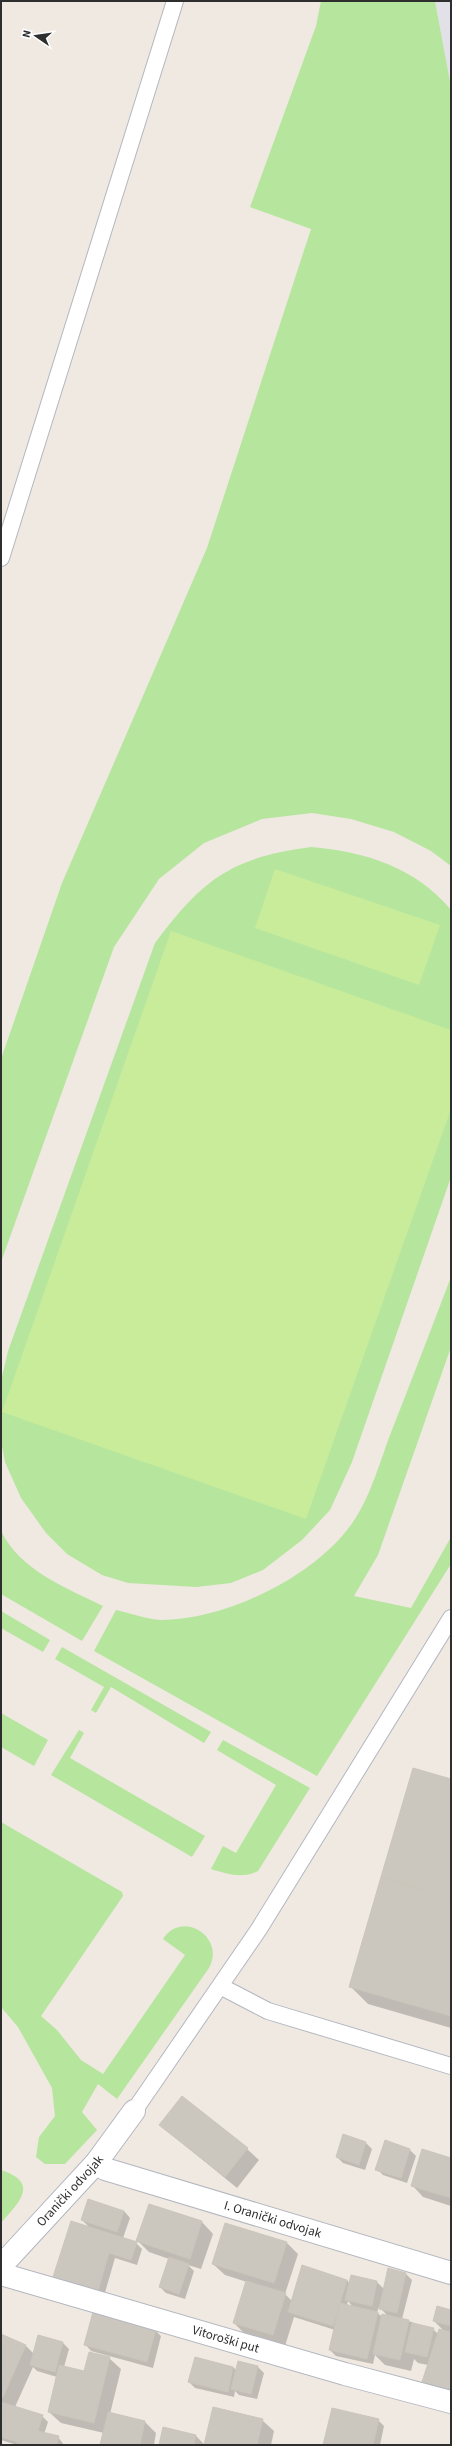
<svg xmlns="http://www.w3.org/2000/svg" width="452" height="2446" viewBox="0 0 452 2446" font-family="'Source Sans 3',sans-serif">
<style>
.industrial{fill:#e3e1e8}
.green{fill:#b6e59e}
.pitch{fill:#c9ec9a}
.shadow{fill:#0003;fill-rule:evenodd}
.building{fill:#cbc7bf;stroke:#cbc5ba}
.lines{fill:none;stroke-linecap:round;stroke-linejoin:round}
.lane-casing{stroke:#b4b7c1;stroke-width:18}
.street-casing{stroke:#b4b7c1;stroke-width:24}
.lane{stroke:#fff;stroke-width:16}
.street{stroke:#fff;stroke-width:22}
.labels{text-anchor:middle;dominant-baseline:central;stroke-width:3;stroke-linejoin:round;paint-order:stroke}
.street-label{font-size:13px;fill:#2e2e2e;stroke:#fff}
</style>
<rect width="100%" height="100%" fill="#efe9e1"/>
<path class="industrial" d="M 435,1 L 451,1 L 451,87 Z"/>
<path class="green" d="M 321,1 L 435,1 L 451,87 L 451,866 L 431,851 L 394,832 L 351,819 L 312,813 L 262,819 L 204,843 L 159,879 L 114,947 L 1,1262 L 1,1059 L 62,883 L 207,548 L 311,229 L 250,207 L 316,26 Z
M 311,847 C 364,851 417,868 451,910 L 451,1177 L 352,1462 L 330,1510 L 302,1540 L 263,1570 L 231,1583 L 196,1587 L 128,1583 L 102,1575 L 67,1554 L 46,1533 L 21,1498 L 5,1462 L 1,1441 L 1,1381 L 8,1351 L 155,943 C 203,879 230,858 311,847 Z
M 451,1277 L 451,1347 L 378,1555 L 354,1596 L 411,1608 L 451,1537 L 451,1564 L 317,1776 L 94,1651 L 116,1610 C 130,1613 146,1619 161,1620 C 227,1620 319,1575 355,1519 C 371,1494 380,1462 390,1435 C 411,1382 431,1329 451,1277 Z
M 1,1531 C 21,1571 65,1587 103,1606 L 82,1641 L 1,1594 Z
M 1,1611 L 50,1640 L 43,1652 L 1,1628 Z
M 62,1647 L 211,1732 L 204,1743 L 111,1687 L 96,1713 L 91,1710 L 104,1687 L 55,1659 Z
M 1,1713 L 48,1740 L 34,1766 L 1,1747 Z
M 79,1730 L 84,1733 L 70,1758 L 205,1836 L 192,1857 L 51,1775 Z
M 223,1740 L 310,1788 L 258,1871 C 242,1879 227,1874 211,1869 L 223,1846 L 236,1853 L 276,1785 L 217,1750 Z
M 1,1822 L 122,1892 L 123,1896 L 41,2016 L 57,2030 L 81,2060 L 103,2074 L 185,1955 L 163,1939 C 182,1909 226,1937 209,1968 L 117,2099 L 98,2084 L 82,2112 L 97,2130 L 65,2164 L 45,2164 L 36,2157 L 39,2137 L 55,2116 L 52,2088 L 18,2027 L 1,2007 Z
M 1,2170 C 41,2183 18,2203 1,2223 Z"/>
<path class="pitch" d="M 275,869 L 440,925 L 419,985 L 255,928 Z
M 171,931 L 451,1030 L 451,1109 L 306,1519 L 2,1412 Z"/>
<path class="shadow" d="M 451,1780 L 451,2028 L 368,2004 L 350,1986 Z
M 160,2125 L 247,2149 L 259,2160 L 237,2188 Z
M 366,2143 L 372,2149 L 365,2170 L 343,2163 L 337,2157 Z
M 410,2150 L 416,2156 L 407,2183 L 383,2175 L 377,2169 Z
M 451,2159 L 451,2206 L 423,2197 L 412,2185 Z
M 124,2211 L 130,2218 L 123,2238 L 136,2243 L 142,2249 L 137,2265 L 115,2258 L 104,2296 L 61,2283 L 54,2277 L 90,2228 L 82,2220 Z
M 202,2222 L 213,2234 L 201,2269 L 188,2265 L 194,2271 L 185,2299 L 166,2293 L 160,2287 L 169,2259 L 149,2252 L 138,2241 Z
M 286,2242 L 298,2254 L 285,2294 L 292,2301 L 347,2280 L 350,2284 L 352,2276 L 377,2282 L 384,2289 L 405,2273 L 412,2280 L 402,2319 L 433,2329 L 438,2334 L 444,2331 L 434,2321 L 451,2311 L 451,2398 L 435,2393 L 423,2382 L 428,2365 L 418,2363 L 414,2359 L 411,2371 L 385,2365 L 375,2355 L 373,2364 L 336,2356 L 330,2350 L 335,2330 L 294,2317 L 285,2346 L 245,2334 L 234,2323 L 247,2282 L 225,2275 L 213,2264 ZM 348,2301 L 353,2307 L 347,2305 ZM 379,2307 L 388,2316 L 382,2317 L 377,2312 Z
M 155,2330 L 161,2336 L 153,2368 L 91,2351 L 85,2344 Z
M 1,2335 L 26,2346 L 34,2354 L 63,2343 L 69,2349 L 64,2367 L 85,2372 L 109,2358 L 121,2369 L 110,2414 L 145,2422 L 156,2433 L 154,2445 L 102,2445 L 104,2433 L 61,2423 L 49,2412 L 57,2377 L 37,2371 L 33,2367 L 15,2407 L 42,2416 L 48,2422 L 44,2434 L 58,2437 L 64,2445 L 17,2445 L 1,2440 Z
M 239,2363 L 258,2367 L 264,2373 L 257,2399 L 239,2395 L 235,2391 L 234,2397 L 195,2388 L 189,2382 L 233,2367 L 237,2371 Z
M 262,2420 L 274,2431 L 271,2445 L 205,2445 Z
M 378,2420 L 384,2426 L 380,2445 L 324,2445 Z
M 164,2429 L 196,2436 L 205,2445 L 160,2445 Z"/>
<path class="building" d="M 413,1768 L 451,1779 L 451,1898 L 381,1877 Z
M 381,1877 L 451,1898 L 451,2016 L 349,1987 Z
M 182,2096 L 248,2148 L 225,2177 L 159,2125 Z
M 343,2134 L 366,2142 L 359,2165 L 336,2157 Z
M 385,2140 L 410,2149 L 401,2178 L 375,2170 Z
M 422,2149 L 451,2158 L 451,2198 L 411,2186 Z
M 88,2199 L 124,2211 L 117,2232 L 81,2220 Z
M 149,2204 L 202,2221 L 190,2259 L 136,2241 Z
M 71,2221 L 137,2242 L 131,2260 L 109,2253 L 98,2291 L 53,2277 Z
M 225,2223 L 287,2242 L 274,2283 L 212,2264 Z
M 169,2257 L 189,2264 L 179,2294 L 159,2287 Z
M 302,2265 L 347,2280 L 333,2326 L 288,2312 Z
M 388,2268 L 406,2273 L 397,2313 L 379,2309 Z
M 351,2275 L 377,2281 L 372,2306 L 345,2300 Z
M 246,2281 L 286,2293 L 273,2335 L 233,2323 Z
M 340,2303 L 378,2312 L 367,2359 L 329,2350 Z
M 437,2306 L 451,2310 L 451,2326 L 433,2321 Z
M 93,2312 L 156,2329 L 147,2362 L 84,2345 Z
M 382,2314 L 409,2320 L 400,2360 L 373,2354 Z
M 412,2323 L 434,2328 L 427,2357 L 405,2352 Z
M 439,2329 L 451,2332 L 451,2391 L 422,2382 Z
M 1,2334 L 26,2345 L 3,2397 L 1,2396 Z
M 38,2335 L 63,2342 L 55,2372 L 30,2365 Z
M 89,2352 L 110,2357 L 94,2423 L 48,2412 L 59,2365 L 84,2371 Z
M 195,2357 L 233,2367 L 228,2392 L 188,2382 Z
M 238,2361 L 258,2366 L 251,2394 L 231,2389 Z
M 1,2402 L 43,2415 L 38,2431 L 59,2436 L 57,2445 L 17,2445 L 17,2442 L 1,2437 Z
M 213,2407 L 263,2419 L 257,2445 L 204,2445 Z
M 332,2408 L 379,2419 L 373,2445 L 323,2445 Z
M 108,2412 L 145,2421 L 140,2445 L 100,2445 Z
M 163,2427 L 196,2435 L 194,2445 L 159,2445 Z"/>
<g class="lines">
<g class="lane-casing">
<path id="lane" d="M 1,558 L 175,1
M 220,1986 L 268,2011 L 451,2066
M 134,2111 L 259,1929 L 451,1618"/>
</g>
<g class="street-casing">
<g id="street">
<path id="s1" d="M 96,2163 L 105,2169 L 451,2273"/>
<path id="s2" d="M 1,2266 L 96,2163 L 134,2111"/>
<path id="s3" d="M 1,2274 L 345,2374 L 451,2402"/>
</g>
</g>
<use href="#lane" class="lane"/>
<use href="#street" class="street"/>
</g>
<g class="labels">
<g class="street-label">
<text stroke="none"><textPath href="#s2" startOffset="102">Oranički odvojak</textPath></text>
<text stroke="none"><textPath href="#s1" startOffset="186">I. Oranički odvojak</textPath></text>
<text stroke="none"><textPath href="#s3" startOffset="234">Vitoroški put</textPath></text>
</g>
</g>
<rect width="452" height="2446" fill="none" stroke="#2e2e2e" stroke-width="4"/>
<g transform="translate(36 36) rotate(283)" stroke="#ffffff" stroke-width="3" paint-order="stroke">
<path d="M0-3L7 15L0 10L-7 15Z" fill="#2e2e2e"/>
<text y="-6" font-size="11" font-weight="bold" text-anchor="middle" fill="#2e2e2e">N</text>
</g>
</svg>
